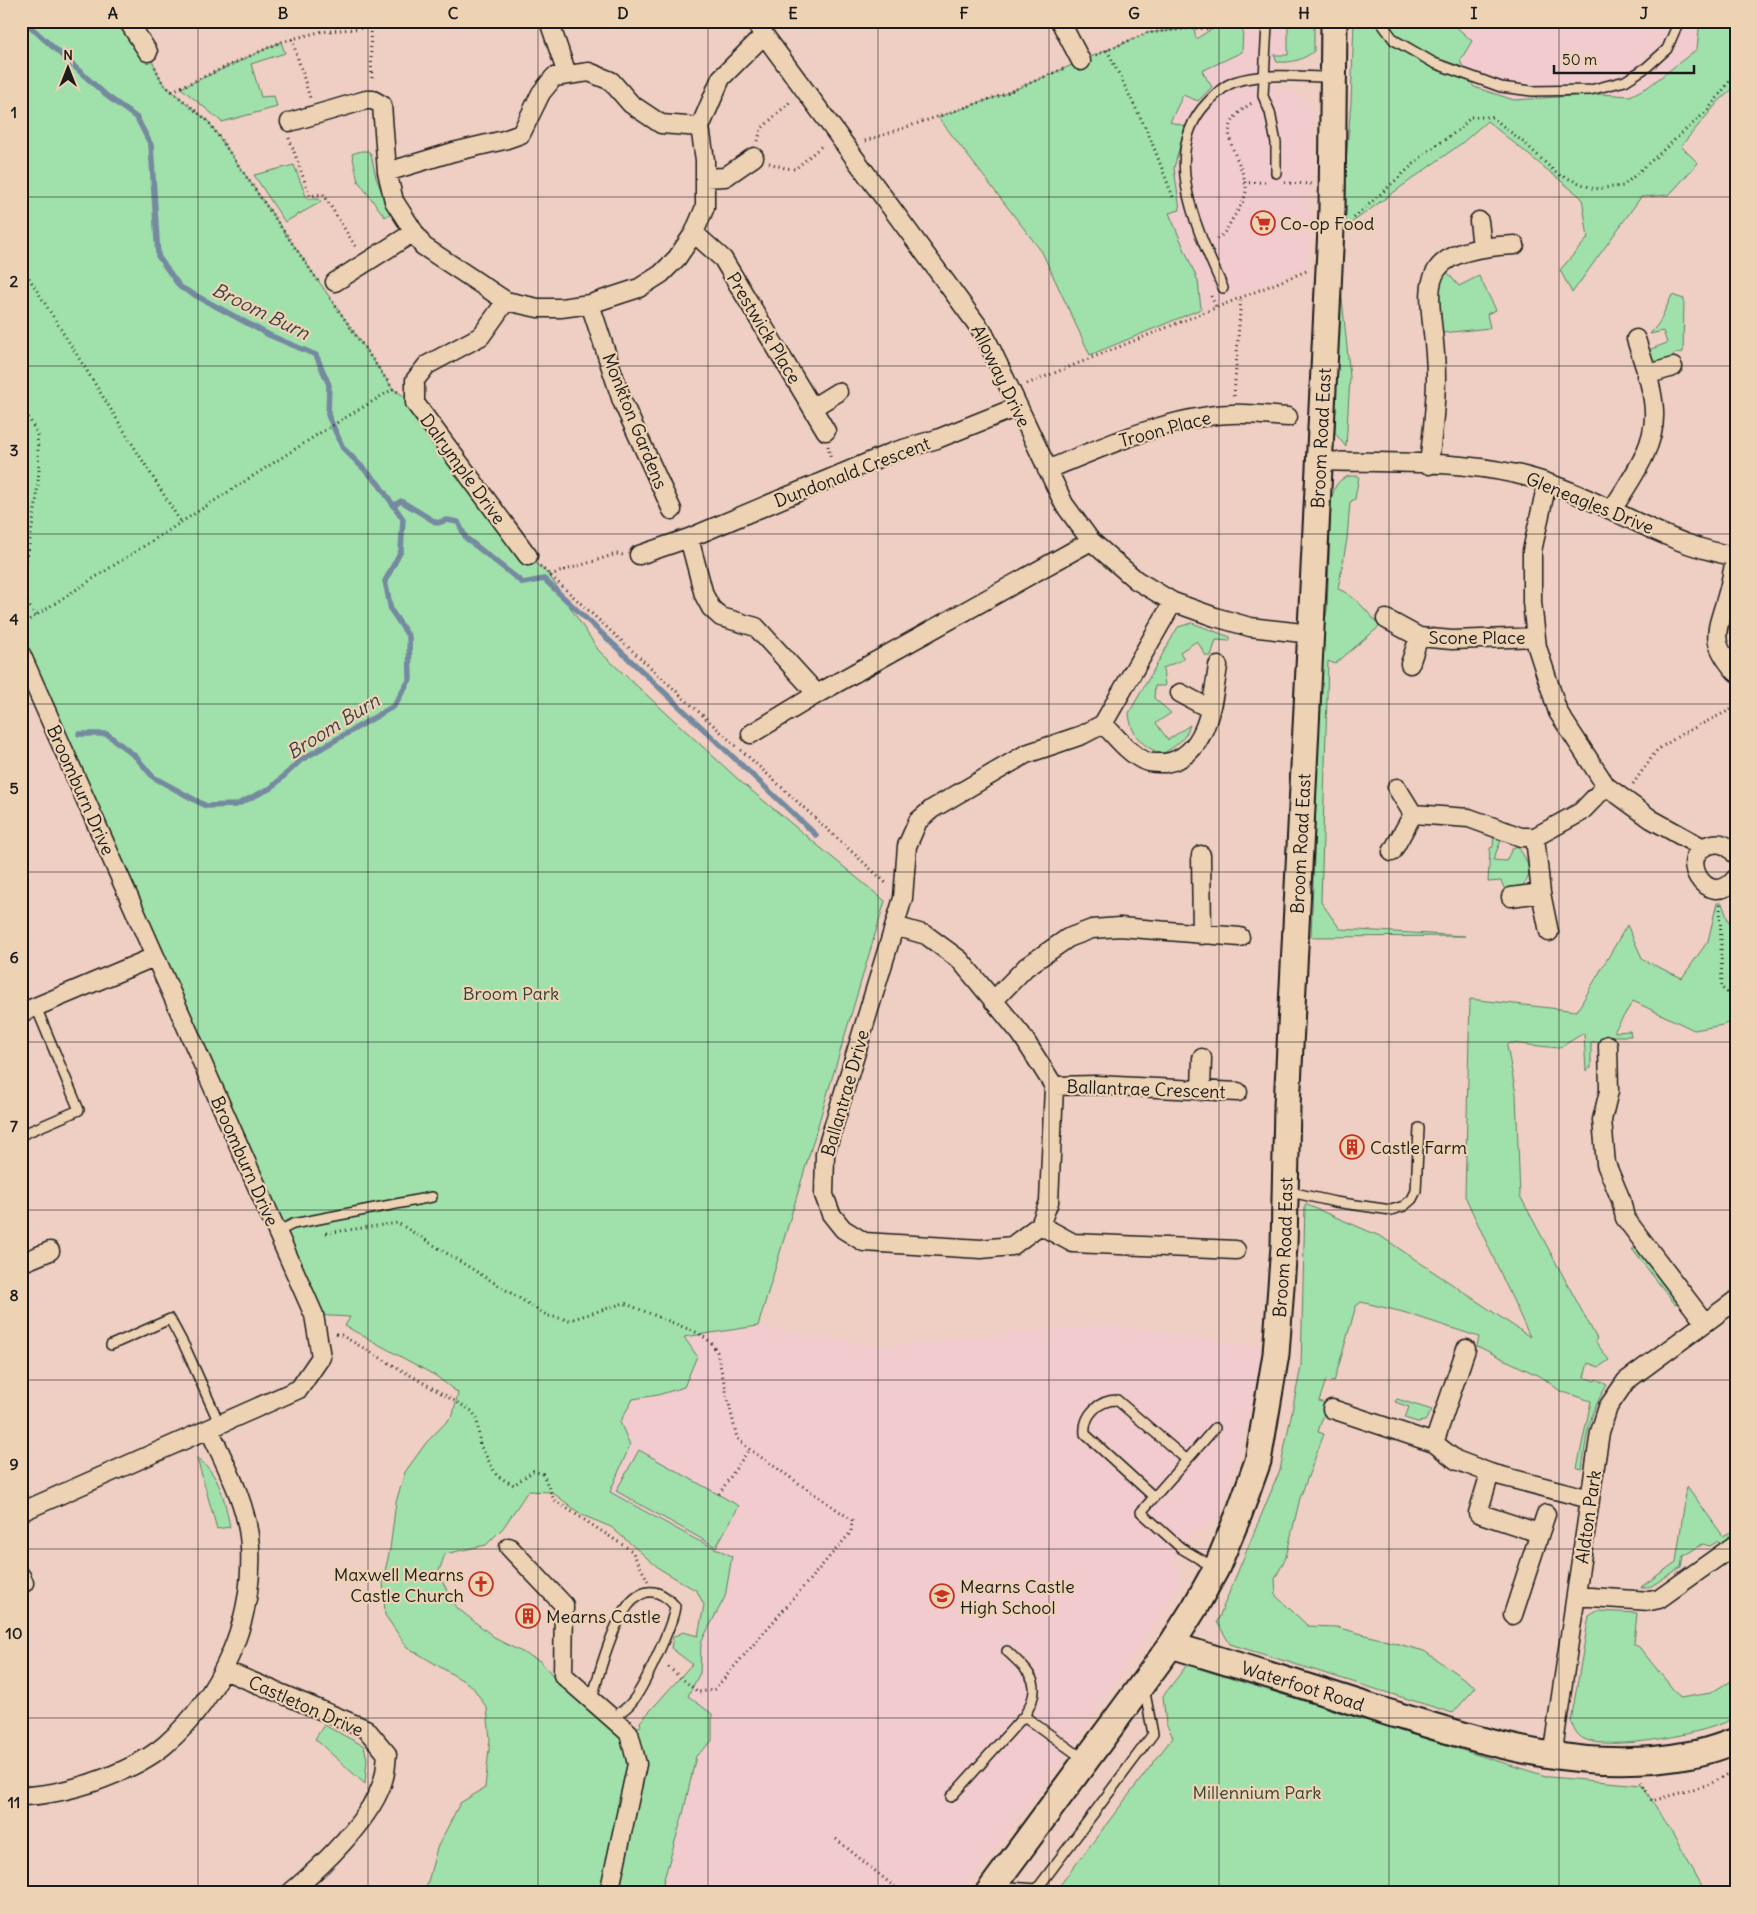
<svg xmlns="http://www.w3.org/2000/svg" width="1757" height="1914" viewBox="0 0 1757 1914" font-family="Delius,sans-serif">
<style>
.built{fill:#f1cbcd}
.green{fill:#a0e0aa;stroke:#5e7e63;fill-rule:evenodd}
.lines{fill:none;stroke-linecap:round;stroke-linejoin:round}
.stream{stroke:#758aa0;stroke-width:5.5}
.lane-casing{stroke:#1c1c1c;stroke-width:12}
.street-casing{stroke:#1c1c1c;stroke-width:21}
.secondary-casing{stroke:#1c1c1c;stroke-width:29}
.path{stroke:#1c1c1c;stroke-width:3;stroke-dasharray:1 4;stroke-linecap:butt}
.lane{stroke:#edd2b4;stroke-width:9}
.street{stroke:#edd2b4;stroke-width:18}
.secondary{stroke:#edd2b4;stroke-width:25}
.grid{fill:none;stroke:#1c1c1c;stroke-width:1;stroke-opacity:0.55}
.labels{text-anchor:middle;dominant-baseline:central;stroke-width:4.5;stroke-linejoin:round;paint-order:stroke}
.poi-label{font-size:18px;fill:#1c1c1c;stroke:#edd2b4;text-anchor:start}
.street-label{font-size:18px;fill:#1c1c1c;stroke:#edd2b4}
.park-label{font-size:18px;fill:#364338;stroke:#edd2b4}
.water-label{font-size:19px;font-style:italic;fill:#3a4148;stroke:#edd2b4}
.neatline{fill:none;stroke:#1c1c1c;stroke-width:2}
.grid-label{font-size:16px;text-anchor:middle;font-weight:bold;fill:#1c1c1c}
</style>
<rect width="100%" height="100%" fill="#efcec3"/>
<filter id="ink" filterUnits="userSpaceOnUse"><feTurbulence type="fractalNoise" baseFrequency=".02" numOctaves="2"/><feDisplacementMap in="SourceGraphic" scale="10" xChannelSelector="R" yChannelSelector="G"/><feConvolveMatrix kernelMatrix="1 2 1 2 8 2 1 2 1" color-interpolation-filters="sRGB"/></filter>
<g filter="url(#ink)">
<path class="built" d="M 1255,21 L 1288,21 L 1288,55 L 1274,55 L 1275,96 L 1291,88 L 1311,106 L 1313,121 L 1308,262 L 1305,268 L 1201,309 L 1198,281 L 1169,212 L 1180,209 L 1174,168 L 1185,126 L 1170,123 L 1183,95 L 1198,101 L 1212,88 L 1202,72 L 1242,52 L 1243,28 L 1254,28 Z
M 1450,21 L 1700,21 L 1698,49 L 1648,87 L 1630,96 L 1601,94 L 1514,100 L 1475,87 L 1460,61 L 1472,41 Z
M 1114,1325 L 1260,1347 L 1262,1361 L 1239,1453 L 1220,1518 L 1188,1538 L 1173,1562 L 1182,1576 L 1162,1615 L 1054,1771 L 961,1893 L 658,1893 L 662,1886 L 683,1814 L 696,1756 L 712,1741 L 688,1696 L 700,1673 L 701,1642 L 717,1566 L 610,1492 L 630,1445 L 620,1422 L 633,1399 L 658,1395 L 697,1356 L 684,1337 L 758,1326 L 882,1347 L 1034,1330 Z"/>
<path class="green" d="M 21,21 L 128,21 L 148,52 L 163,84 L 208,121 L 393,389 L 415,403 L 528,556 L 549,575 L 599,651 L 741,782 L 885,901 L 758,1326 L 684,1337 L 697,1356 L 684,1387 L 658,1395 L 633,1399 L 620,1422 L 630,1445 L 610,1492 L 695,1539 L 732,1556 L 725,1597 L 701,1642 L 700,1673 L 688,1696 L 712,1714 L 712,1741 L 696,1756 L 683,1814 L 662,1886 L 658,1893 L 425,1893 L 437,1848 L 460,1803 L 485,1788 L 490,1739 L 487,1708 L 472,1686 L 407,1647 L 385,1615 L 383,1580 L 390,1549 L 396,1502 L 405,1472 L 426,1443 L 453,1415 L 458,1393 L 436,1376 L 345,1326 L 350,1317 L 314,1315 L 21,654 ZM 528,1491 L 552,1492 L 582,1515 L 611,1527 L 660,1569 L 697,1591 L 704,1605 L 698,1636 L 683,1632 L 673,1637 L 671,1648 L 692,1664 L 640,1722 L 641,1726 L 620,1734 L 564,1688 L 540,1661 L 498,1640 L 457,1608 L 438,1574 L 445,1554 L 486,1545 L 503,1528 Z
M 1224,21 L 1255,21 L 1254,29 L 1243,28 L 1242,52 L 1202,71 L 1212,87 L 1198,101 L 1183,95 L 1170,122 L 1185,126 L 1174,168 L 1180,210 L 1169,213 L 1198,281 L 1201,309 L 1090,355 L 1042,252 L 938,117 L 1002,95 L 1147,33 L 1194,28 L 1196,39 Z
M 1288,21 L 1314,21 L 1314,51 C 1303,60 1292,63 1277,62 L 1274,55 L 1288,55 Z
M 1354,21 L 1450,21 L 1472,41 L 1460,61 L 1474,87 L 1514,100 L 1601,94 L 1630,96 L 1648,87 L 1697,49 L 1700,21 L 1736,21 L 1736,86 L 1719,101 L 1681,146 L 1698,163 L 1669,195 L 1641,197 L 1572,293 L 1560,270 L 1588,238 L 1582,198 L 1487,121 L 1462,143 L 1340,231 L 1351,103 Z
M 281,42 L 285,53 L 251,64 L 261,97 L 274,96 L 277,107 L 222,122 L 181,88 Z
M 361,151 L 368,151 L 371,154 L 376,178 L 391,213 L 385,217 L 358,181 L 352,154 Z
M 294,165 L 307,199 L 319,199 L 321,202 L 285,222 L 254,175 Z
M 1446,271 L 1459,286 L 1479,276 L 1496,310 L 1487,314 L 1490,328 L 1442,333 C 1438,310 1433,291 1446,271 Z
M 1340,279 L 1350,377 L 1346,447 L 1335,433 Z
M 1672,295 L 1684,299 L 1683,352 L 1674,354 L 1671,362 C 1658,363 1653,363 1646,351 L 1667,343 L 1663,331 L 1650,334 L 1659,323 Z
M 1349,476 L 1359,476 L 1355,499 L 1350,502 L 1347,539 L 1338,589 C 1355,595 1368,613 1380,626 L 1335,664 L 1328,661 L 1321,902 L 1340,929 L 1465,936 L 1311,937 L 1322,635 L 1327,610 L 1331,501 C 1334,488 1336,480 1349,476 Z
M 1192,623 L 1230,637 L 1230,641 L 1216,640 L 1211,656 L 1206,656 L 1197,641 L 1180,652 L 1184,659 L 1163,668 L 1165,686 L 1155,686 L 1154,698 L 1171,713 L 1156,723 L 1168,740 L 1190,725 C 1186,739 1175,747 1162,754 C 1142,746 1131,736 1129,713 L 1178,627 Z
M 1494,833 L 1502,838 L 1493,860 L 1506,861 L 1512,849 L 1517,846 C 1533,866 1536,886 1506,892 L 1501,881 L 1488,882 L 1490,848 L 1493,847 Z
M 1717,903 L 1722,903 L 1736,943 L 1736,1019 L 1723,1025 L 1694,1030 L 1633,1001 L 1615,1030 L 1615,1032 L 1630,1031 L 1631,1036 L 1607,1036 L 1607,1042 L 1591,1042 L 1591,1068 L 1586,1071 L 1584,1033 L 1559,1048 L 1510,1043 L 1507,1046 L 1516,1094 L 1520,1196 L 1597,1339 L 1595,1341 L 1609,1360 L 1599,1367 L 1588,1363 L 1584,1377 L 1595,1381 L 1596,1379 L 1607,1385 C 1588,1416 1587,1434 1582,1469 L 1577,1468 L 1591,1401 L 1560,1391 L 1543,1378 L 1477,1346 L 1479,1337 L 1403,1312 L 1361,1302 L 1356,1306 L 1334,1382 L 1326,1380 L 1319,1401 L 1327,1404 L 1318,1432 L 1324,1434 L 1300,1498 L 1286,1557 L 1275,1579 L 1276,1596 L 1308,1626 L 1336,1627 L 1424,1651 L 1476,1687 L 1453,1713 L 1230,1644 L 1217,1622 L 1280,1470 L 1301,1367 L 1305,1204 L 1382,1237 L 1530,1337 L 1465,1196 L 1470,999 L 1577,1011 L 1627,925 L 1643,960 L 1682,978 L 1708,941 Z
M 1632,1249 L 1639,1249 L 1678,1302 L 1675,1304 Z
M 1397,1399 L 1432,1410 L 1425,1421 L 1417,1422 L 1405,1418 L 1409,1407 L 1395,1402 Z
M 639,1450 L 739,1506 L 716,1547 L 616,1491 Z
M 197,1458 C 220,1474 225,1501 230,1527 L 217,1529 Z
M 1687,1486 L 1723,1536 L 1736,1529 L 1736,1535 L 1721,1545 L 1718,1541 L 1710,1546 L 1703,1544 L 1683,1556 L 1681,1567 L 1650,1587 L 1641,1587 L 1676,1562 Z
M 1597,1611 L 1637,1613 L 1634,1644 L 1639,1647 L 1680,1698 L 1711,1693 L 1736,1677 L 1736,1717 C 1712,1733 1609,1752 1584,1739 C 1576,1735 1574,1728 1571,1721 L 1589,1616 Z
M 1187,1665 L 1549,1777 L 1642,1785 L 1672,1832 L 1706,1893 L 1054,1893 L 1173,1737 L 1166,1724 L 1163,1696 Z
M 324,1725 L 364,1746 L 367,1759 L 365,1784 L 315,1739 Z"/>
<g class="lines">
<path class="stream" d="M 24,21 L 107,96 L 137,118 L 151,145 L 158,256 L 180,287 L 269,335 L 316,355 L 329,385 L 328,415 L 343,448 L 378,483 L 403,519 L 401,551 L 385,581 L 391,610 L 409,637 L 410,679 L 394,706 L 301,760 L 271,788 L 236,805 L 206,806 L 153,777 L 136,757 L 107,734 L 79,734
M 393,506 L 401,501 L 437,523 L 447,520 L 458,522 L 466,538 L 523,583 L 544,579 L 816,835"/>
<g class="lane-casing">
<path id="lane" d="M 1380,21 L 1394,40 L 1434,63 L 1501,87 L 1532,91 L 1590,90 L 1625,81 L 1647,67 L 1667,49 L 1679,21
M 1267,25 L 1263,96 L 1270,112 L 1276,143 L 1276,173
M 1223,288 C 1200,235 1158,154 1207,103 C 1215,95 1223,86 1234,82 C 1264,72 1301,77 1332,77
M 21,1135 L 79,1110 L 36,1007
M 1286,1191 L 1335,1202 L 1391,1210 L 1404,1206 L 1412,1199 L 1416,1191 L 1419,1128
M 277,1232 L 293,1224 L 432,1197
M 111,1345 L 170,1319 L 185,1347 L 220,1425
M 1215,1428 L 1141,1512 L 1181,1548 L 1215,1568
M 1154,1497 L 1085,1434 C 1083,1415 1099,1400 1117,1400 L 1187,1460
M 592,1699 C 601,1667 627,1552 675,1606 C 674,1622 643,1690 631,1703 C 626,1709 619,1713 613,1718
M 1024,1716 L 1085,1760
M 951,1797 L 1024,1716 C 1045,1684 1031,1674 1007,1651
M 998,1886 L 1037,1889 L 1153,1734 L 1144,1688"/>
</g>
<g class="street-casing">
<path id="street" d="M 128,21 L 148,52
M 549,21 L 567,74
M 754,21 L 984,334 L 1064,504 L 1091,541 L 1136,580 L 1173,602 L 1215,617 L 1250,627 L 1311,634
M 1060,21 L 1081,61
M 290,122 L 366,100 L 373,100 L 382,105 L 387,172 L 394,201 L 423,246 L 506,301 L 538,308 L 561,308 L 590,304 L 639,288 L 661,274 L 677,258 L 694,233 L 705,207 L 705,160 L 700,127 L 721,78 L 763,36
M 387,172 L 453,152 L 504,140 L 521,134 L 541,93 L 554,77 L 589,72 L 611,81 L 631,104 L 661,124 L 700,127
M 705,178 L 725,177 L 754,157
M 1479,221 L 1482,247
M 694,233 L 723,259 L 826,431
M 335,282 L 414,232
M 506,301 L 481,336 L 427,365 L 415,380 L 415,403 L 528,556
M 590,304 L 622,401 L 672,510
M 1646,375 L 1673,367
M 812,408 L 838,392
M 1320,461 C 1383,463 1454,460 1516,474 C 1576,487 1628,522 1685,543 C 1701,549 1719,553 1736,557
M 1429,465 C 1432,436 1436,406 1436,377 C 1436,295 1398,250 1515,245
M 1047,470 C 1102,447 1171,416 1231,414 C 1249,413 1269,416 1288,417
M 1547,483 L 1532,551 L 1532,602 L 1537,647 L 1558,712 L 1606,786 L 1651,819 L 1703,848
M 1612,510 C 1630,480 1656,448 1654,411 C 1653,387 1643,362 1636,339
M 689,538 L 704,595 L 711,608 L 721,617 L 756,627 L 817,694
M 639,555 L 689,538 L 893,452 L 937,439 L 1017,407
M 1735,557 C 1733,570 1731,583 1727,596 C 1717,632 1708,640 1736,672
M 1173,602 L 1103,724 L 1082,735 L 1026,754 L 932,809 L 918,821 L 907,846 L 903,898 L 825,1154 L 824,1195 L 831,1214 L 843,1229 L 864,1242 L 981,1249 L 1012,1246 L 1040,1225 L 1073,1243 L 1236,1250
M 1386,619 L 1419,637 L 1452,640 L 1536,637
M 21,654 L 314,1315 L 321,1357 L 299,1389 L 21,1512
M 1410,664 L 1419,637
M 1180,693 L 1210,709
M 1103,724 C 1115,735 1128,753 1143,760 C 1150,764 1158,763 1165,763 C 1208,757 1213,699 1218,666
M 751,734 L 817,694 L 1091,541
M 1397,788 L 1413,814
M 1535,837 L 1541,893 L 1549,932
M 1392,852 L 1413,814 L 1469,818 L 1521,837 L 1535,837 L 1581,812 L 1606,786
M 1201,855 L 1202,935
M 1736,855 C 1730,847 1722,842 1713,844 C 1672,851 1707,914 1736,878
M 1511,897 L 1541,893
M 895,926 L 926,935 L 960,960 L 1021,1034 L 1054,1086 L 1049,1202 L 1040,1225
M 993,1001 L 1026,967 L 1068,938 L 1092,929 L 1120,927 L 1240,937
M 21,1013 L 154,957
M 1608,1045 L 1609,1091 L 1602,1120 L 1606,1164 L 1621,1200 L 1625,1218 L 1705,1323
M 1054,1086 L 1096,1085 L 1238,1092
M 1201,1091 L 1202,1058
M 21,1263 L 50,1251
M 1332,1409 L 1434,1443 L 1456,1460 L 1490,1473 L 1590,1499
M 1434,1443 L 1466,1349
M 1490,1473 L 1478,1513 L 1539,1533
M 509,1547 L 564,1605 L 563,1675 L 629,1733 L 637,1764 L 609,1893
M 21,1576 L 24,1583
M 1576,1596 L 1650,1601 L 1659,1599 L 1736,1544
M 1513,1615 L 1546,1514
M 224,1670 L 366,1729 L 387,1754 C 386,1762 386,1770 384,1777 C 375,1816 320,1868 290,1893
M 1552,1757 L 1600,1432 L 1608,1407 L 1626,1381 L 1736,1300
M 21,1796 C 45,1796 69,1790 91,1783 C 117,1774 145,1762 165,1745 C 221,1696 254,1621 250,1547 C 248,1505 226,1466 209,1429"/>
</g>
<g class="secondary-casing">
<g id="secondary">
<path id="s1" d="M 1171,1645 C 1240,1666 1309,1687 1377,1709 C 1482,1741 1581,1776 1692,1754 C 1707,1752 1721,1746 1736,1741"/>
<path id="s2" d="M 988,1893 L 1171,1645 L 1195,1607 L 1216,1569 L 1239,1514 L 1258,1461 L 1276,1354 L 1284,1246 L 1287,1106 L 1332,209 L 1334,21"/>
</g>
</g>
<path class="path" d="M 370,27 L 372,82
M 292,39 L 310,98
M 1107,50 L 1149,135 L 1173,197
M 1096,55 L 1147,33 L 1194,28 L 1211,29 L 1224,21
M 155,67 L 163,84 L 208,121 L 318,281
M 172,91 L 281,42 L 319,32 L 375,27 L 396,21
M 289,138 L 310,196 L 323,194 L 357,249
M 758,141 L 761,129 L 792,100
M 865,141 L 1002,95 L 1065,68
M 769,163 L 785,168 L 795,169 L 823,145
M 1244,183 L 1266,182
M 1285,183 L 1311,184
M 1354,218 L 1427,152 L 1460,129 L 1471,117 L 1492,117 L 1528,146 L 1557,174 L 1594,189 L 1623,186 L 1708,110 L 1736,73
M 1217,239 C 1227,233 1228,225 1235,215 C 1240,208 1247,196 1246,187 C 1241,152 1208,130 1252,103
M 21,265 L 182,524
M 1211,296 L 1216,307
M 330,298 L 393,389 L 398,392
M 1027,384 L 1309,270
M 1234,396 L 1241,297
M 21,404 L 37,433 L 39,470 L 36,504 L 23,581 L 24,598 L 36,616
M 828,446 L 831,460
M 540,566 L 736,746
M 550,575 L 616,554 L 623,555
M 21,625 L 320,433 L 393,389
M 741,750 L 887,884
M 1633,784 L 1657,750 L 1680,735 L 1736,707
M 1720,904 L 1722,988 L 1736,1001
M 326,1233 L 398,1223 L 548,1316 L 570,1320 L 624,1303 L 698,1333 L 711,1342 L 717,1352 L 737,1438 L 749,1449 L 852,1520 L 851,1532 L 714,1690 L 698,1692 L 667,1666
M 336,1334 L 341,1335 L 472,1411 L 477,1419 L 480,1445 L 497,1476 L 514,1485 L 533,1471 L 543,1474 L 554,1500 L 632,1551 L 648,1581
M 719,1494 L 749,1449
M 1641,1782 L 1652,1801 L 1710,1784 L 1736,1769
M 836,1839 L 902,1893"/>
<use href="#lane" class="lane"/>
<use href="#street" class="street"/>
<use href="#secondary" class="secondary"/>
</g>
</g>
<path class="grid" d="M 198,21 L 198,1893M 368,21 L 368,1893M 538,21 L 538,1893M 708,21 L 708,1893M 878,21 L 878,1893M 1049,21 L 1049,1893M 1219,21 L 1219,1893M 1389,21 L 1389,1893M 1559,21 L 1559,1893M 21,197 L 1736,197M 21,366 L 1736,366M 21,534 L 1736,534M 21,704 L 1736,704M 21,872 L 1736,872M 21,1042 L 1736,1042M 21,1210 L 1736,1210M 21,1380 L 1736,1380M 21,1549 L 1736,1549M 21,1718 L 1736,1718"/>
<defs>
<g id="supermarket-ring" transform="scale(1.25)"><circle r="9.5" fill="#edd2b4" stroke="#c8321e" stroke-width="1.5"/><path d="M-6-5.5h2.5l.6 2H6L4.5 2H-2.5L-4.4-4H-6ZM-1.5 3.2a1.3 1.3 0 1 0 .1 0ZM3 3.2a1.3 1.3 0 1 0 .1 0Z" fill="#c8321e"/></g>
<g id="building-ring" transform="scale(1.25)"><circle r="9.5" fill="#edd2b4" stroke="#c8321e" stroke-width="1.5"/><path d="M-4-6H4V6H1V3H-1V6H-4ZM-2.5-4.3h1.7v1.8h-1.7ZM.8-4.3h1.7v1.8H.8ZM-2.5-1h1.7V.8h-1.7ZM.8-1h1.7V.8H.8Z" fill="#c8321e"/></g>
<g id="church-ring" transform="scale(1.25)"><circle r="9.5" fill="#edd2b4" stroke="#c8321e" stroke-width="1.5"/><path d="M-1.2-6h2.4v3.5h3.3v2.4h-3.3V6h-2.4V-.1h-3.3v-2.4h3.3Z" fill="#c8321e"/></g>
<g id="school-ring" transform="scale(1.25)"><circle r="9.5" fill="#edd2b4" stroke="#c8321e" stroke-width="1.5"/><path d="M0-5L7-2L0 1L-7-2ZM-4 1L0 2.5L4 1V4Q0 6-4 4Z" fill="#c8321e"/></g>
</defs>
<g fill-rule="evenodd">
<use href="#supermarket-ring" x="1263" y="223"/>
<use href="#building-ring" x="1352" y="1147"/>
<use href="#church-ring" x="481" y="1584"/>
<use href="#school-ring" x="942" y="1596"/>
<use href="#building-ring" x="528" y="1616"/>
</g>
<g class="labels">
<g class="poi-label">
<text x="1280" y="223">Co-op Food</text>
<text x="1370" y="1147">Castle Farm</text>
<text x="464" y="1574" text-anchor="end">Maxwell Mearns<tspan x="464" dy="21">Castle Church</tspan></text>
<text x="960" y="1586">Mearns Castle<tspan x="960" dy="21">High School</tspan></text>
<text x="546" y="1616">Mearns Castle</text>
</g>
<g class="street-label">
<text transform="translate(764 328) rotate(59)">Prestwick Place</text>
<text transform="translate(1001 376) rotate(64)">Alloway Drive</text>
<text transform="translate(635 421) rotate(68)">Monkton Gardens</text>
<text transform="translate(1165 429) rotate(-15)">Troon Place</text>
<text stroke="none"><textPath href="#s2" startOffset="1538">Broom Road East</textPath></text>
<text transform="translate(463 469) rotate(54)">Dalrymple Drive</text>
<text transform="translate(852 472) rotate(-21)">Dundonald Crescent</text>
<text transform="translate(1590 503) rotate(22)">Gleneagles Drive</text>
<text x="1477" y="637">Scone Place</text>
<text transform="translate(81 790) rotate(66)">Broomburn Drive</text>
<text stroke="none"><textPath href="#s2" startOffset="1132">Broom Road East</textPath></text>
<text transform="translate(1146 1089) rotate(2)">Ballantrae Crescent</text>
<text transform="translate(845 1093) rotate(-74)">Ballantrae Drive</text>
<text transform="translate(245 1161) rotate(66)">Broomburn Drive</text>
<text stroke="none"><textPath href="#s2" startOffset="728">Broom Road East</textPath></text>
<text transform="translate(1588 1517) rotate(-82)">Aldton Park</text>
<text stroke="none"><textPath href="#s1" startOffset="138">Waterfoot Road</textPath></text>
<text transform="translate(306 1706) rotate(24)">Castleton Drive</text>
</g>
<g class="park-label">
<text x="511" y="993">Broom Park</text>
<text x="1257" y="1792">Millennium Park</text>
</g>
<g class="water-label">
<text transform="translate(261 311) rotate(26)">Broom Burn</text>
<text transform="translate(333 726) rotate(-32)">Broom Burn</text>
</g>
</g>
<rect width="1757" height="1914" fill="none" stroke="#edd2b4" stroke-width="55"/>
<g transform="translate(68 68)" stroke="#edd2b4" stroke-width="4" paint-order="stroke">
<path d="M0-4L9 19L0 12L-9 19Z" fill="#1c1c1c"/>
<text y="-8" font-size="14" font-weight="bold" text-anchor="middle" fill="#1c1c1c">N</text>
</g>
<path d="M1554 65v8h140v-8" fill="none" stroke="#1c1c1c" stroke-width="2.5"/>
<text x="1562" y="65" font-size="15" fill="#1c1c1c" stroke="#edd2b4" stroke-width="4" paint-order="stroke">50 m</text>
<rect x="28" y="28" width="1702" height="1858" class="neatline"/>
<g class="grid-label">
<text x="113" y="19">A</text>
<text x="283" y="19">B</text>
<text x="453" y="19">C</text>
<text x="623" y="19">D</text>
<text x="793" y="19">E</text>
<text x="964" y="19">F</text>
<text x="1134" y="19">G</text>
<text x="1304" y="19">H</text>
<text x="1474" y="19">I</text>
<text x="1644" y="19">J</text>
<text x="14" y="118">1</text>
<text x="14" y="287">2</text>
<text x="14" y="456">3</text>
<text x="14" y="625">4</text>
<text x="14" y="794">5</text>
<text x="14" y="963">6</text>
<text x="14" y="1132">7</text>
<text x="14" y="1301">8</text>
<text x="14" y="1470">9</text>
<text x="14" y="1639">10</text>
<text x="14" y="1808">11</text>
</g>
</svg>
